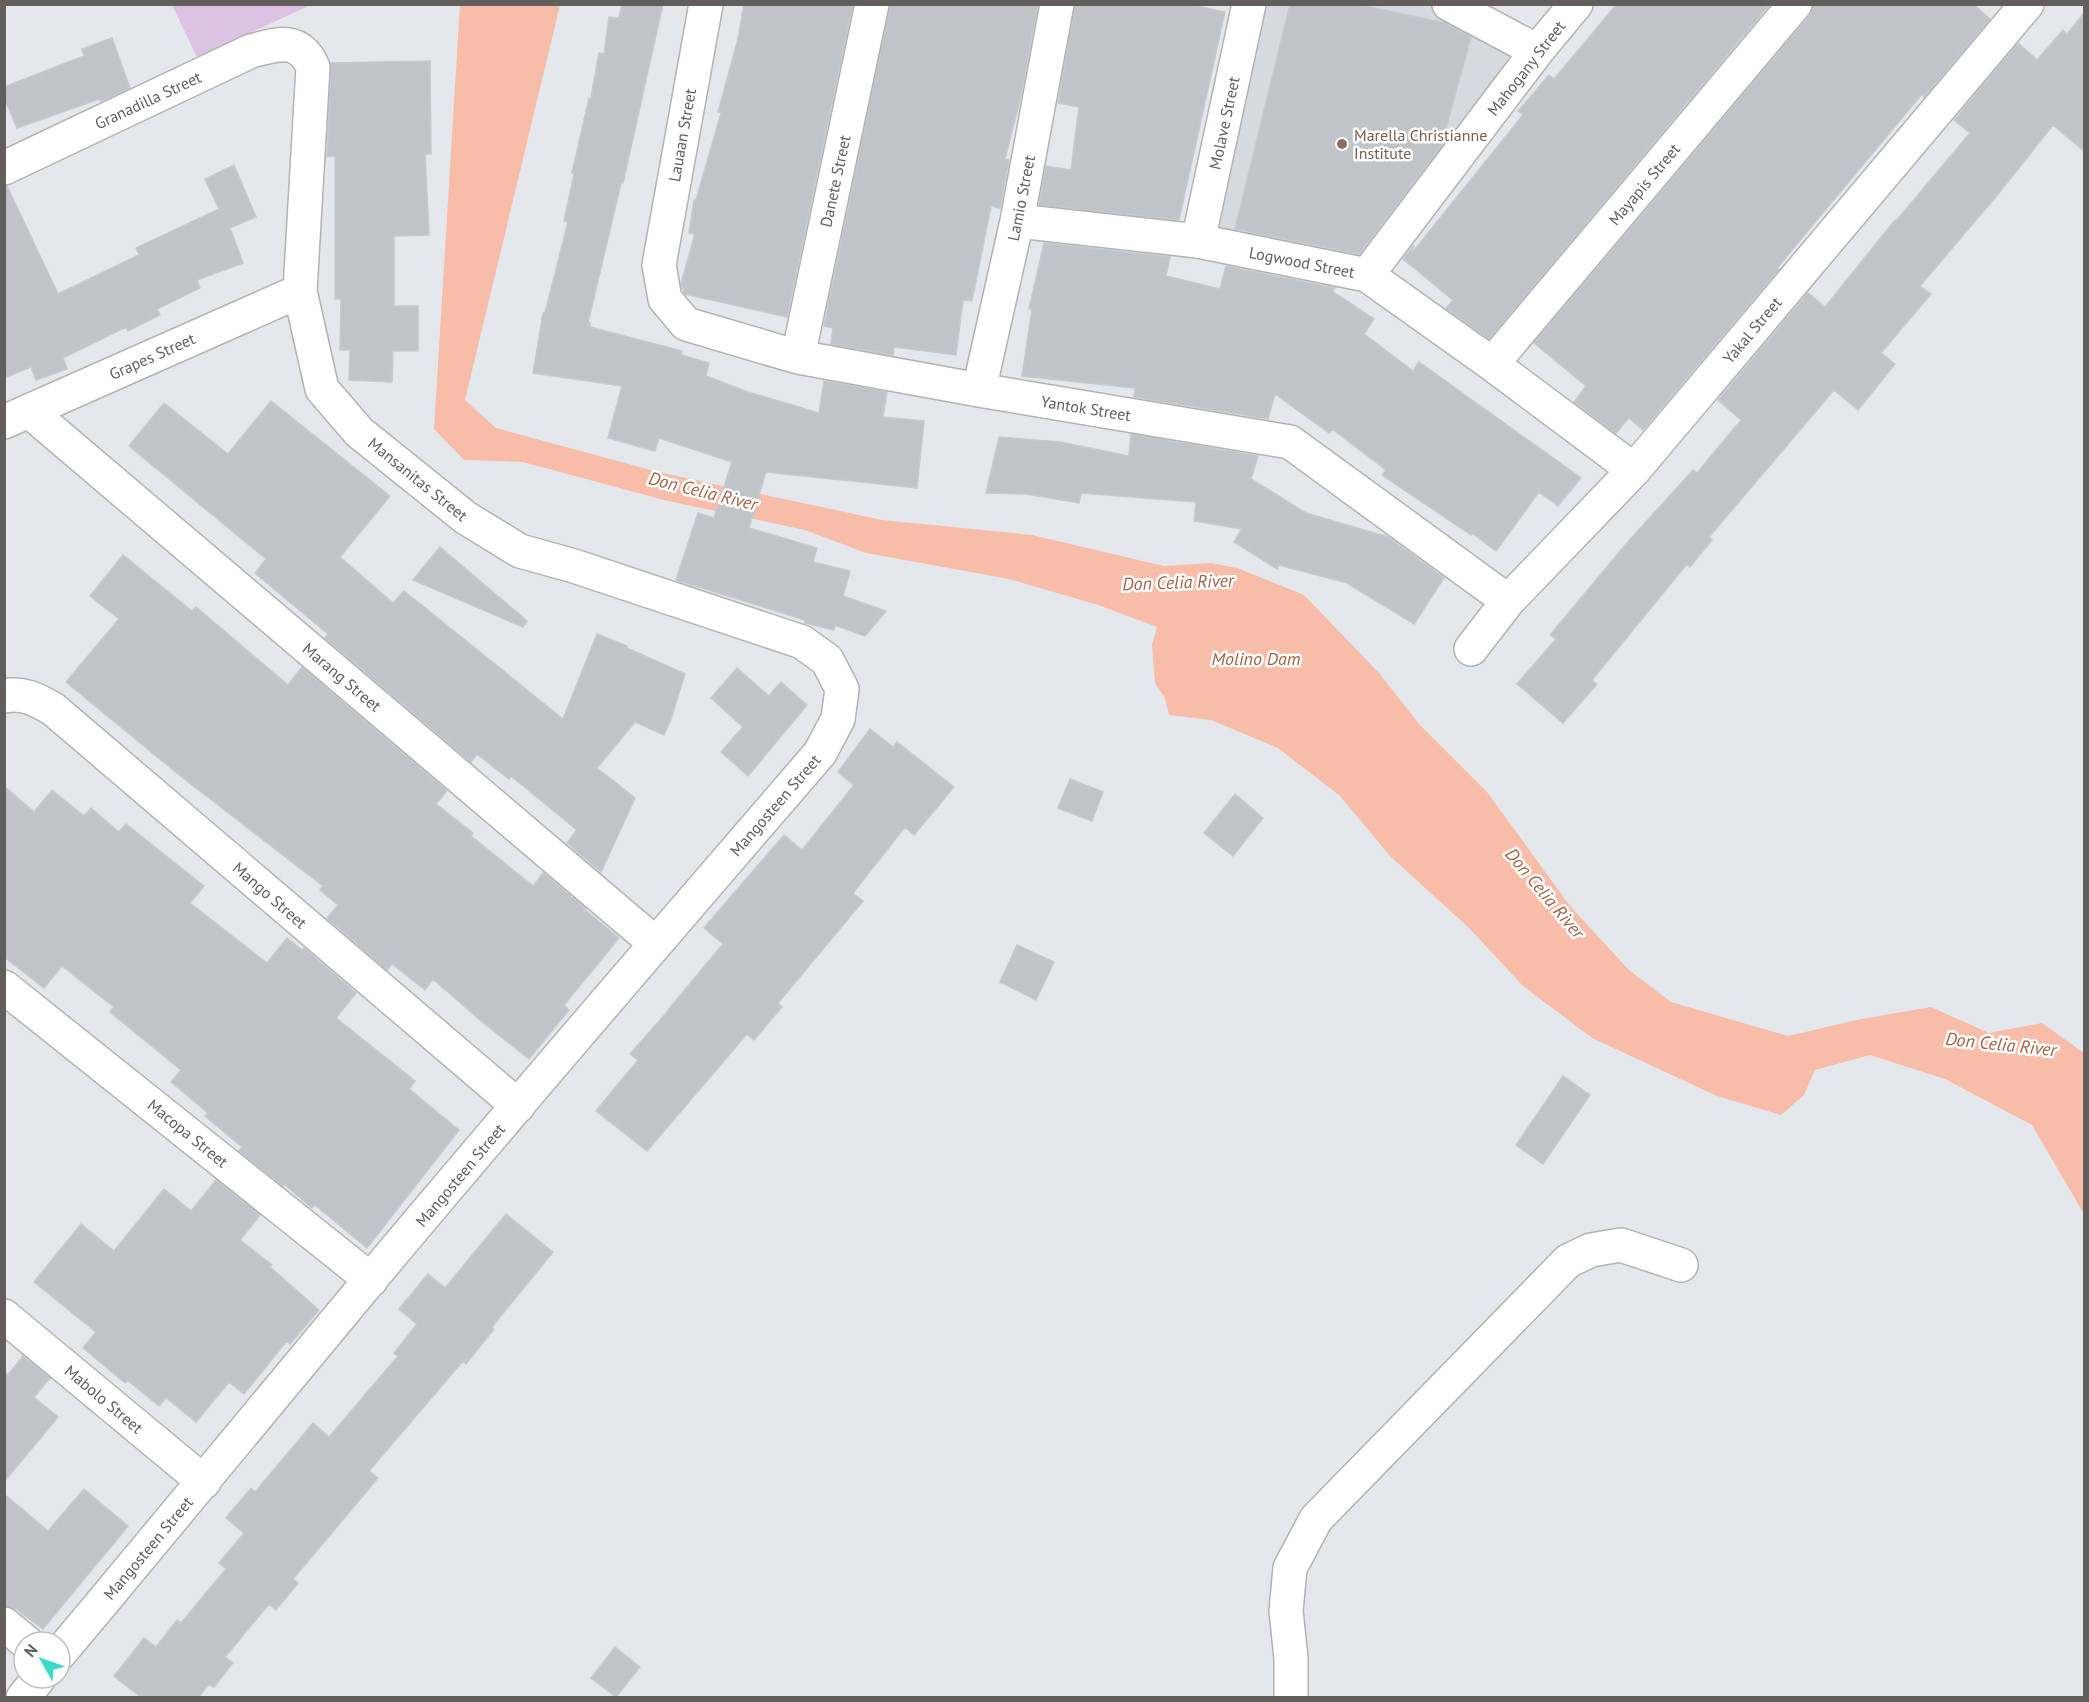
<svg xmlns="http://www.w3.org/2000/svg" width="2089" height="1702" viewBox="0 0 2089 1702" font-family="'PT Sans',sans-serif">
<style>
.education{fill:#d5d9e0}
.green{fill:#dcc2e3}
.water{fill:#f7bda9}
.building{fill:#c0c4c9;stroke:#c3cad1;stroke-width:1.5}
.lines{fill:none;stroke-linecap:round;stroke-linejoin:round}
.minor-casing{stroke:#b5b2af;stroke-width:36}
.minor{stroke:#fff;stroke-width:33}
.education-dot{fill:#8d6e63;stroke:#fff;stroke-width:2}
.labels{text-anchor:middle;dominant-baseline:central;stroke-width:5;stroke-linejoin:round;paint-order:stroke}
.street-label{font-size:16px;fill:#635e5c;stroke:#fff}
.education-label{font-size:16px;fill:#785e54;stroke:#fff;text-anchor:start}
.water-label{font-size:18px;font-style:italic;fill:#a06345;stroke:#fff}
</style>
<rect width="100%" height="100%" fill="#e4e8ed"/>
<path class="education" d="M 1255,5 L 1432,5 L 1526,54 L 1365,266 L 1206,234 Z"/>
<path class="green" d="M 172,5 L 311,5 L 197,57 Z"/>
<path class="water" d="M 460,5 L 560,5 L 465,400 L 496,428 L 658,472 L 882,520 L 1032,535 L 1164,566 L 1211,563 L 1237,568 L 1304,595 L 1379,673 L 1419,724 L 1487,792 L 1570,906 L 1629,970 L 1671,1002 L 1788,1036 L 1861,1019 L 1931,1007 L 1989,1033 L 2042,1023 L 2084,1053 L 2084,1214 L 2032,1125 L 1945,1079 L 1870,1055 L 1815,1070 L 1804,1095 L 1781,1115 L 1717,1096 L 1592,1038 L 1523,986 L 1469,928 L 1390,856 L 1340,796 L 1278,748 L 1211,720 L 1169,715 L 1165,698 L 1155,683 L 1152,645 L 1157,627 L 1098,605 L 1009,579 L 866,553 L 805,530 L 664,500 L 523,462 L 464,460 L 434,429 Z"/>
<path class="building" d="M 622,4 L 663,4 L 623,183 L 621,183 L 588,323 L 590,323 L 590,327 L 682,351 L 681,355 L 709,363 L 706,376 L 748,392 L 819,413 L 824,381 L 887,392 L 883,417 L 924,421 L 917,488 L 766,472 L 749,528 L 817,548 L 813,562 L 850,571 L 843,596 L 886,611 L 865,636 L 835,625 L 834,630 L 805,623 L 805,620 L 676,580 L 698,513 L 714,518 L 732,462 L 659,438 L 655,451 L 608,438 L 622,386 L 533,373 L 543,313 L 545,313 L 568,222 L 564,221 L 574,174 L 572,173 L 589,98 L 591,98 L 599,53 L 604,54 L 609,17 L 619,18 Z
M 744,4 L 853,4 L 787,317 L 685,294 L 681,283 L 695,234 L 689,233 L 694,200 L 696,200 L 721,113 L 718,112 L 738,39 Z
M 890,4 L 1038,4 L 1021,96 L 1005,159 L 1009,160 L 1000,208 L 991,206 L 972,301 L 963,300 L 956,355 L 894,347 L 893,355 L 831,344 L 833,328 L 824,326 Z
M 1075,4 L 1188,4 L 1225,12 L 1179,220 L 1039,205 L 1046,166 L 1071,170 L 1079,107 L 1058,103 Z
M 1290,4 L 1357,4 L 1445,23 L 1471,37 L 1441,147 L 1359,254 L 1235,229 Z
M 1617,4 L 1770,4 L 1489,339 L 1446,308 L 1453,300 L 1403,259 L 1414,245 L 1411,254 L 1523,115 L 1518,111 L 1549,75 L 1554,79 Z
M 1813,4 L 1973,4 L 1990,19 L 1924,97 L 1922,94 L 1777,268 L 1779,269 L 1643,430 L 1629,418 L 1616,433 L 1574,402 L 1586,386 L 1534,343 L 1809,16 Z
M 2085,12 L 2085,152 L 2053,125 L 1999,193 L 1920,286 L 1931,294 L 1881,353 L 1895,364 L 1858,410 L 1834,390 L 1709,537 L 1712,540 L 1690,567 L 1687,564 L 1592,680 L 1597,684 L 1563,723 L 1517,684 L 1556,639 L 1550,635 L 1626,544 L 1693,470 L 1697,473 L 1741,420 L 1718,400 L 1808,293 L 1825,307 L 1895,220 L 1896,221 L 1970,133 L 1954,120 L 2018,43 L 2037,60 L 2063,30 L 2067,34 Z
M 112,38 L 130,88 L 101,101 L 99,99 L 17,128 L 4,97 L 4,87 L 84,56 L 82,49 Z
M 430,61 L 431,154 L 425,154 L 429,235 L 394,236 L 394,306 L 418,306 L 418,351 L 393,351 L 392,382 L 349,380 L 350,350 L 340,350 L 341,299 L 335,299 L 335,156 L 327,157 L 331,63 Z
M 234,165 L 256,217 L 230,228 L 243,263 L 197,280 L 200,288 L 157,309 L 160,315 L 128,331 L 126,327 L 63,358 L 67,369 L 36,380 L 31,367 L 4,378 L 4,186 L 7,186 L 58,294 L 139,255 L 136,248 L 219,209 L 205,179 Z
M 1044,243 L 1170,257 L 1166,276 L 1220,289 L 1226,266 L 1335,288 L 1332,291 L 1374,319 L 1364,334 L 1413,371 L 1419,362 L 1581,478 L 1558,506 L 1539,492 L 1496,551 L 1472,533 L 1471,535 L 1382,475 L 1386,470 L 1332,429 L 1329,433 L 1275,394 L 1268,419 L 1134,397 L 1135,388 L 1022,376 L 1032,309 L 1029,309 Z
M 271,401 L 390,496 L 340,557 L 393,603 L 404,591 L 563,719 L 597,634 L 627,646 L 627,648 L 685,674 L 671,719 L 664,735 L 635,722 L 597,768 L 635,798 L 601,872 L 567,843 L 577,830 L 511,776 L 509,779 L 477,754 L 471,762 L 325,638 L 328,634 L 255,573 L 266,559 L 129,446 L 164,403 L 228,454 Z
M 1131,434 L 1258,456 L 1251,479 L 1306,513 L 1388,537 L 1444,578 L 1414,624 L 1347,583 L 1279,565 L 1277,569 L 1234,542 L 1242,529 L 1194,521 L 1196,502 L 1081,493 L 1079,503 L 1026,494 L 986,493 L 999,437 L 1060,442 L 1129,456 Z
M 440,547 L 527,621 L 523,627 L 413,580 Z
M 123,555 L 192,611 L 196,607 L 288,685 L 302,667 L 447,791 L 436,804 L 473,833 L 471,836 L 533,886 L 543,873 L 585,908 L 583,912 L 585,910 L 619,938 L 564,1005 L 569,1010 L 529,1059 L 480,1020 L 433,979 L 425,990 L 392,964 L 387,970 L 327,918 L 338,905 L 320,890 L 323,886 L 178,774 L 66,682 L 119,619 L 90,596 Z
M 737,668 L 769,696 L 781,682 L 807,705 L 748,776 L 721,752 L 743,727 L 711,698 Z
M 870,729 L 893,747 L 897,742 L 954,787 L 914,835 L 905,827 L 853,893 L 863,901 L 778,1003 L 782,1007 L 754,1040 L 747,1034 L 647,1151 L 596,1111 L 638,1060 L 630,1054 L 669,1010 L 668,1010 L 723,944 L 704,928 L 784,835 L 802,850 L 854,785 L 838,772 Z
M 1070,779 L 1103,792 L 1092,821 L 1058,808 Z
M 4,786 L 34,812 L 52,790 L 84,816 L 91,808 L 119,832 L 126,824 L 204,886 L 190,903 L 267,963 L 287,938 L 302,950 L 304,948 L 356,993 L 336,1018 L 415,1081 L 409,1089 L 459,1130 L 367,1248 L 315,1205 L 312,1208 L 284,1184 L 283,1186 L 239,1151 L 242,1147 L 205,1116 L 208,1113 L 171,1082 L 181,1070 L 110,1012 L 114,1007 L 62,966 L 44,988 L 4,957 Z
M 1235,794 L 1263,818 L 1233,856 L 1204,833 Z
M 1017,945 L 1054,962 L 1036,1000 L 1000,982 Z
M 1563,1076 L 1590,1095 L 1543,1164 L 1516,1145 Z
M 216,1180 L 260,1215 L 240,1240 L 272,1265 L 270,1267 L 319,1310 L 290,1344 L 287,1341 L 244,1394 L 229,1382 L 196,1422 L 166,1398 L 159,1406 L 127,1380 L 125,1383 L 83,1348 L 96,1332 L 34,1282 L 81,1224 L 114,1251 L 164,1189 L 191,1211 Z
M 506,1214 L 553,1252 L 492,1327 L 494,1329 L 466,1364 L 463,1361 L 369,1471 L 378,1478 L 293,1579 L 298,1583 L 276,1610 L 269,1604 L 225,1657 L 233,1663 L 214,1687 L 209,1684 L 198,1698 L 142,1698 L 114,1676 L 144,1638 L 156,1647 L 177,1620 L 181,1623 L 226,1569 L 219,1563 L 244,1533 L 226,1518 L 251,1488 L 255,1492 L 313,1423 L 329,1437 L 398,1356 L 394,1353 L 417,1324 L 399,1309 L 428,1274 L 445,1288 Z
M 23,1356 L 50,1378 L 34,1397 L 58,1417 L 4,1482 L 4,1372 L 8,1375 Z
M 84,1489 L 128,1526 L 43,1629 L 16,1609 L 4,1606 L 4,1494 L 48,1531 Z
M 615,1647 L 640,1667 L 616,1697 L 591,1678 Z"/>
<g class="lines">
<g class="minor-casing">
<path id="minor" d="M 706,4 L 659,265 L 665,299 L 686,324 L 798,357 L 979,390 L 1290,442 L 1508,601
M 1449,4 L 1537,51
M 4,168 L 251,51 C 278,44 299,36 313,67 L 300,291 L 322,389 L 359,432 L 466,518 L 520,551 L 574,566 L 802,642 L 827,660 L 842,689 L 838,719 L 820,753 C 669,928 518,1103 370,1280 C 267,1404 164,1529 60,1653
M 1017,221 L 1198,241 L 1367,275 L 1492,364 L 1634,470
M 1198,241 L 1249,4
M 1367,275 L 1537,51 L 1576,4
M 798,357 L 872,4
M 1492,364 L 1795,4
M 979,390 L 1017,221 L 1057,4
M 29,411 L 655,943
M 4,422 L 300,291
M 1471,649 L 1508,601 L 1634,470 L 2027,4
M 4,696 C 24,692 37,700 53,709 L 518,1106
M 4,987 L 371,1280
M 4,1316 L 204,1482
M 4,1624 L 26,1642
M 23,1698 L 39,1678
M 1291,1698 L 1291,1658 L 1286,1611 L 1290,1568 L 1316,1519 L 1568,1261 L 1591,1250 L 1621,1245 L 1681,1265"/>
</g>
<use href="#minor" class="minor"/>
</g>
<circle class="education-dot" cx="1342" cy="144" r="6"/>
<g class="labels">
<g class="street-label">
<text transform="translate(1526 68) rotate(-52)">Mahogany Street</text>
<text transform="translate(148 100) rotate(-25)">Granadilla Street</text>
<text transform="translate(1224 123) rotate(-78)">Molave Street</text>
<text transform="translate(682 135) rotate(-80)">Lauaan Street</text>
<text transform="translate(835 181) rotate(-78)">Danete Street</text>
<text transform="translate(1644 184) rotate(-50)">Mayapis Street</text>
<text transform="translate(1021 198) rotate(-79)">Lamio Street</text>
<text transform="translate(1302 262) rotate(11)">Logwood Street</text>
<text transform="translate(1752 330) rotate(-50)">Yakal Street</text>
<text transform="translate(152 356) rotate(-24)">Grapes Street</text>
<text transform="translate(1086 408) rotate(9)">Yantok Street</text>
<text transform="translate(418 479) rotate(39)">Mansanitas Street</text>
<text transform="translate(342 677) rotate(40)">Marang Street</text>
<text transform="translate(775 805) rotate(-49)">Mangosteen Street</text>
<text transform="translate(270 895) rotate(41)">Mango Street</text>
<text transform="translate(188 1133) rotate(39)">Macopa Street</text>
<text transform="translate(460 1175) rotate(-50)">Mangosteen Street</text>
<text transform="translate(104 1399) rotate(40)">Mabolo Street</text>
<text transform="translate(148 1548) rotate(-50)">Mangosteen Street</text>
</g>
<g class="education-label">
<text x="1354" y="135">Marella Christianne<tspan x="1354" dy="18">Institute</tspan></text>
</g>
<g class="water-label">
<text transform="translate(703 491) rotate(14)">Don Celia River</text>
<text transform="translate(1178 582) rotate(-2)">Don Celia River</text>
<text x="1256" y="658">Molino Dam</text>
<text transform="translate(1545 893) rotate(50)">Don Celia River</text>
<text transform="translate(2001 1044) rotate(6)">Don Celia River</text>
</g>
</g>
<rect width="2089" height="1702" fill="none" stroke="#635e5c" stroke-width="12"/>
<g transform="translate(42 1660) rotate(310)"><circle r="28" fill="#ffffff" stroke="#c1bfbe" stroke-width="1.5"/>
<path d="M0-4.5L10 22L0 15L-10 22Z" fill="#3ddac9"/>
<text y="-9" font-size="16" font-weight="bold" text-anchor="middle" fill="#635e5c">N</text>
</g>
</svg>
